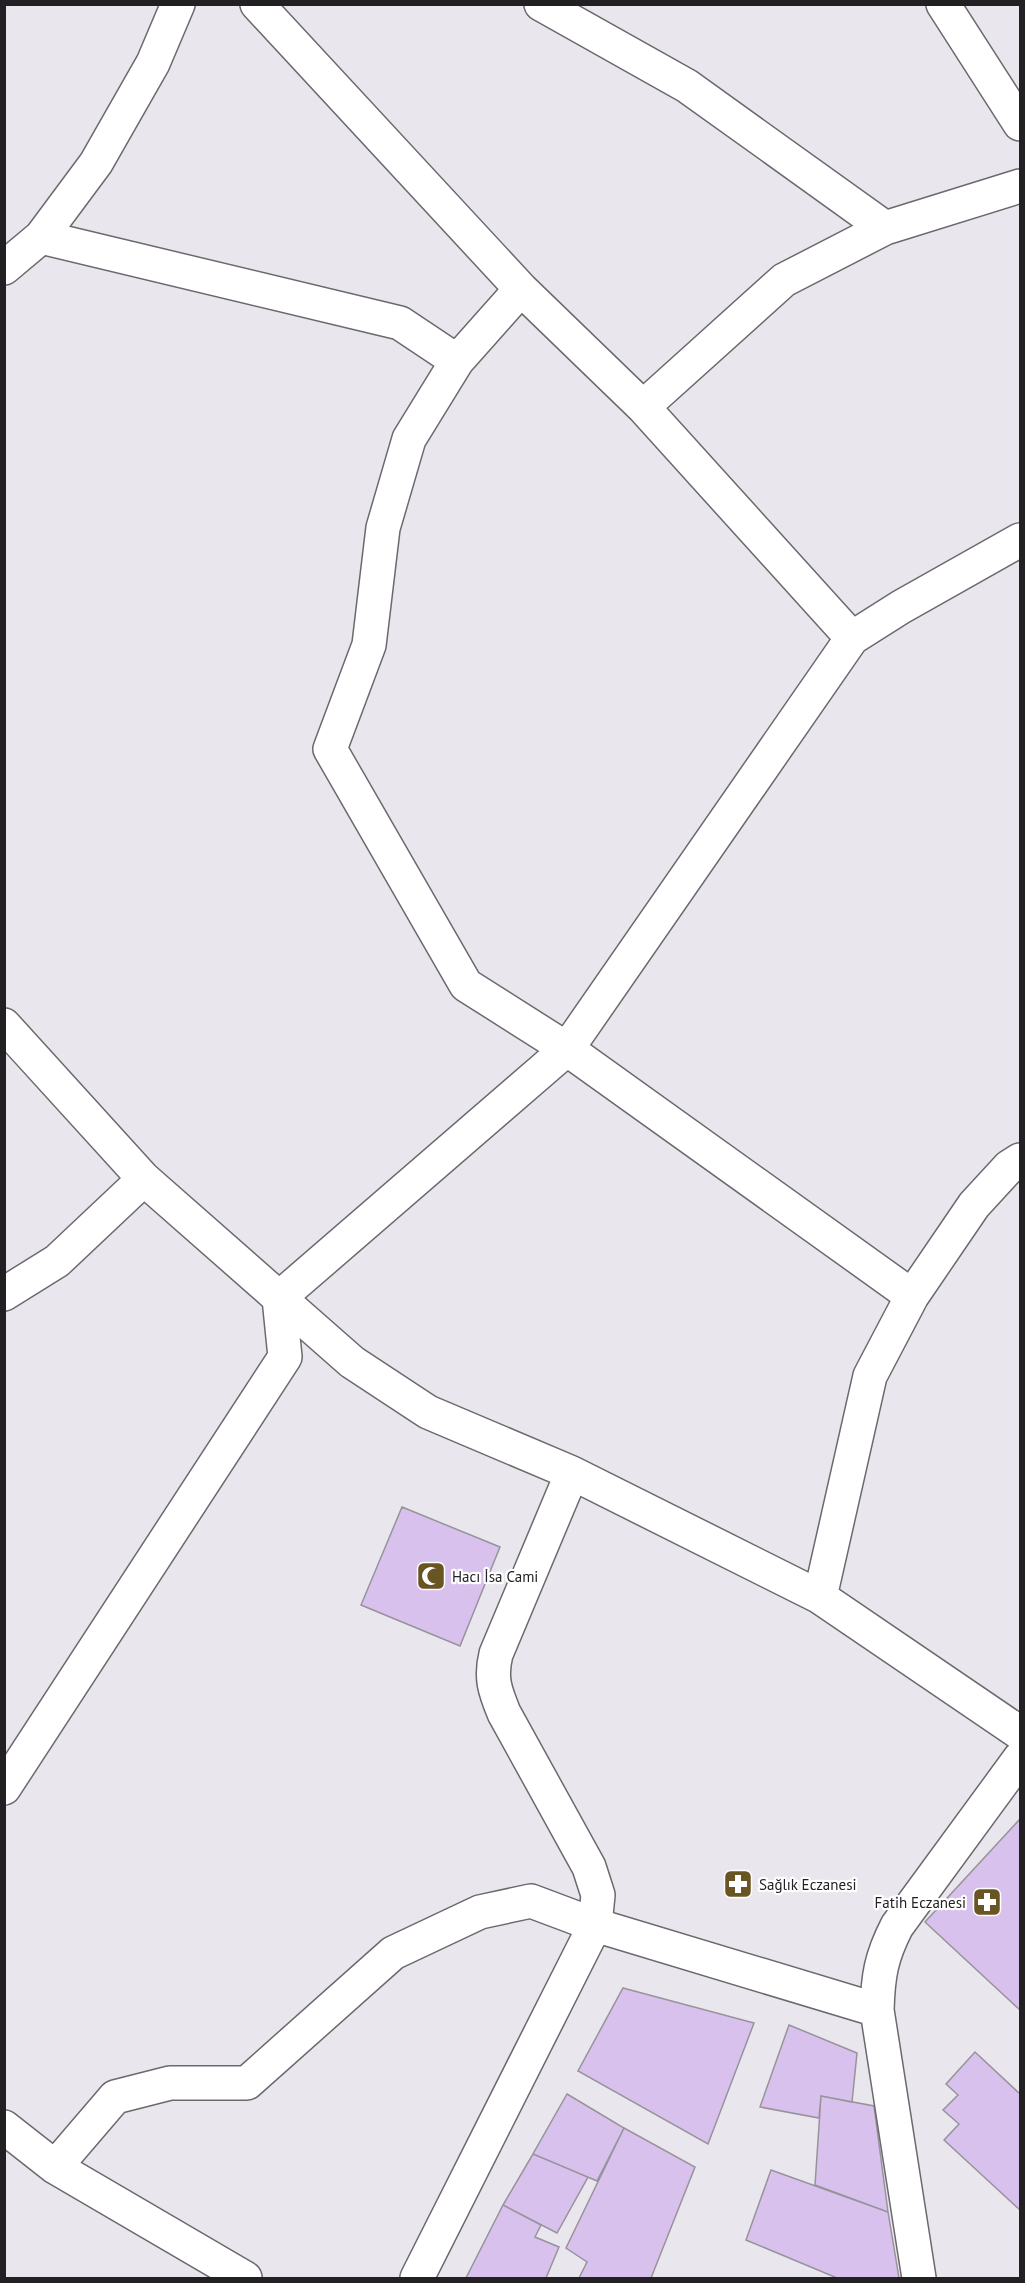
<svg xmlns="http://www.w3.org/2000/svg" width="1025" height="2283" viewBox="0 0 1025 2283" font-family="'PT Sans',sans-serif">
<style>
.building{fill:#d9c1ed;stroke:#97939b;stroke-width:1.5}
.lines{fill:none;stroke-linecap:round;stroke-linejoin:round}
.minor-casing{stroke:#6c686e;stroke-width:36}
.tertiary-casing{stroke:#6c686e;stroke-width:36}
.secondary-casing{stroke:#6c686e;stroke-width:36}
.minor{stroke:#fff;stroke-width:33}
.tertiary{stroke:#fff;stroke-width:33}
.secondary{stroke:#fff;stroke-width:33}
.labels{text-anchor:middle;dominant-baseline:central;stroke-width:4.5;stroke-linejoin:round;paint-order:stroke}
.poi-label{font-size:15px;fill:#222023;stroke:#fff;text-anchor:start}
</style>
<rect width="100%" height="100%" fill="#eae6ed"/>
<path class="building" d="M 402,1507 L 500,1547 L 460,1646 L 361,1605 Z
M 1020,1819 L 1020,2010 L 925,1922 Z
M 623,1988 L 754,2023 L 708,2144 L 578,2071 Z
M 789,2025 L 857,2053 L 852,2102 L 821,2096 L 819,2118 L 760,2107 Z
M 975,2052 L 1020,2094 L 1020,2210 L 944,2140 L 959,2124 L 943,2110 L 958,2095 L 946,2084 Z
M 567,2094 L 624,2128 L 597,2181 L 533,2154 Z
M 821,2096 L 874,2106 L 888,2212 L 815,2185 Z
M 624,2128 L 695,2167 L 651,2278 L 579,2278 L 587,2262 L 566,2248 Z
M 533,2154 L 588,2177 L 557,2233 L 503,2205 Z
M 771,2170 L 888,2212 L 899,2278 L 837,2278 L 746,2240 Z
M 503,2205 L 541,2225 L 535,2237 L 559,2247 L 546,2278 L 466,2278 Z"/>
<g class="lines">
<g class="minor-casing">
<path id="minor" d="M 257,4 L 521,289 L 643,407 L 852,638
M 541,4 L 687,86 L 885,228
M 41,237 L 400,323 L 457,361
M 521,289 L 457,361 L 409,439 L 383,528 L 369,645 L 330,749 L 466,985 L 567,1049 L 912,1296
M 643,407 L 784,280 L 885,228 L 1020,186
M 4,1025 L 144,1179 L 352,1362 L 428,1412 L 572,1473 L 820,1597 L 1020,1733
M 4,1294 L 57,1261 L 144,1179
M 572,1473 L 496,1654 C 490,1678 495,1691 504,1713 L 589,1867 L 598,1895 L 595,1925 L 877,2010
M 820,1597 L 870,1376 L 912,1296 L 974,1205 L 1009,1167 L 1020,1160
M 4,1788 L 285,1357 L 279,1298 L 567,1049 L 852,638 L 901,607 L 1020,540
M 4,2127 L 55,2167 L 245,2278
M 55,2167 L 115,2097 L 170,2083 L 247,2083 L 393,1953 L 480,1912 L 531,1901 L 595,1925 L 417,2278
M 919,2278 L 877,2010 C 878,1976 881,1957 897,1926 L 1020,1758"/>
</g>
<g class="tertiary-casing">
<path id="tertiary" d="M 4,268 L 41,237 L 96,163 L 153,63 L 178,4"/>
</g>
<g class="secondary-casing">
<path id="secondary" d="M 943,4 L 1020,124"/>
</g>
<use href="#minor" class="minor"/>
<use href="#tertiary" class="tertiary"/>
<use href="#secondary" class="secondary"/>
</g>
<defs>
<g id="mosque-square" transform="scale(1.5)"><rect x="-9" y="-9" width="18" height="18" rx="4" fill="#695423" stroke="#fff"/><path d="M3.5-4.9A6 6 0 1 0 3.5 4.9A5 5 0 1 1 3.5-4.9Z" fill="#fff"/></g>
<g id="pharmacy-square" transform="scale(1.5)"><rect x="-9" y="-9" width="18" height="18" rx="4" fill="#695423" stroke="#fff"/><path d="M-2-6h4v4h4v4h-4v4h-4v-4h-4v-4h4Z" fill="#fff"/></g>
</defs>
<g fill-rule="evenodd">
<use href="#mosque-square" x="431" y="1576"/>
<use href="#pharmacy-square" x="738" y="1884"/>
<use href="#pharmacy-square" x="987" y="1902"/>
</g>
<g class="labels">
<g class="poi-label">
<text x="452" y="1576">Hacı İsa Cami</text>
<text x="759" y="1884">Sağlık Eczanesi</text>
<text x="966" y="1902" text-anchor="end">Fatih Eczanesi</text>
</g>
</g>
<rect width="1025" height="2283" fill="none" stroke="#222023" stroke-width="12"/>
</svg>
